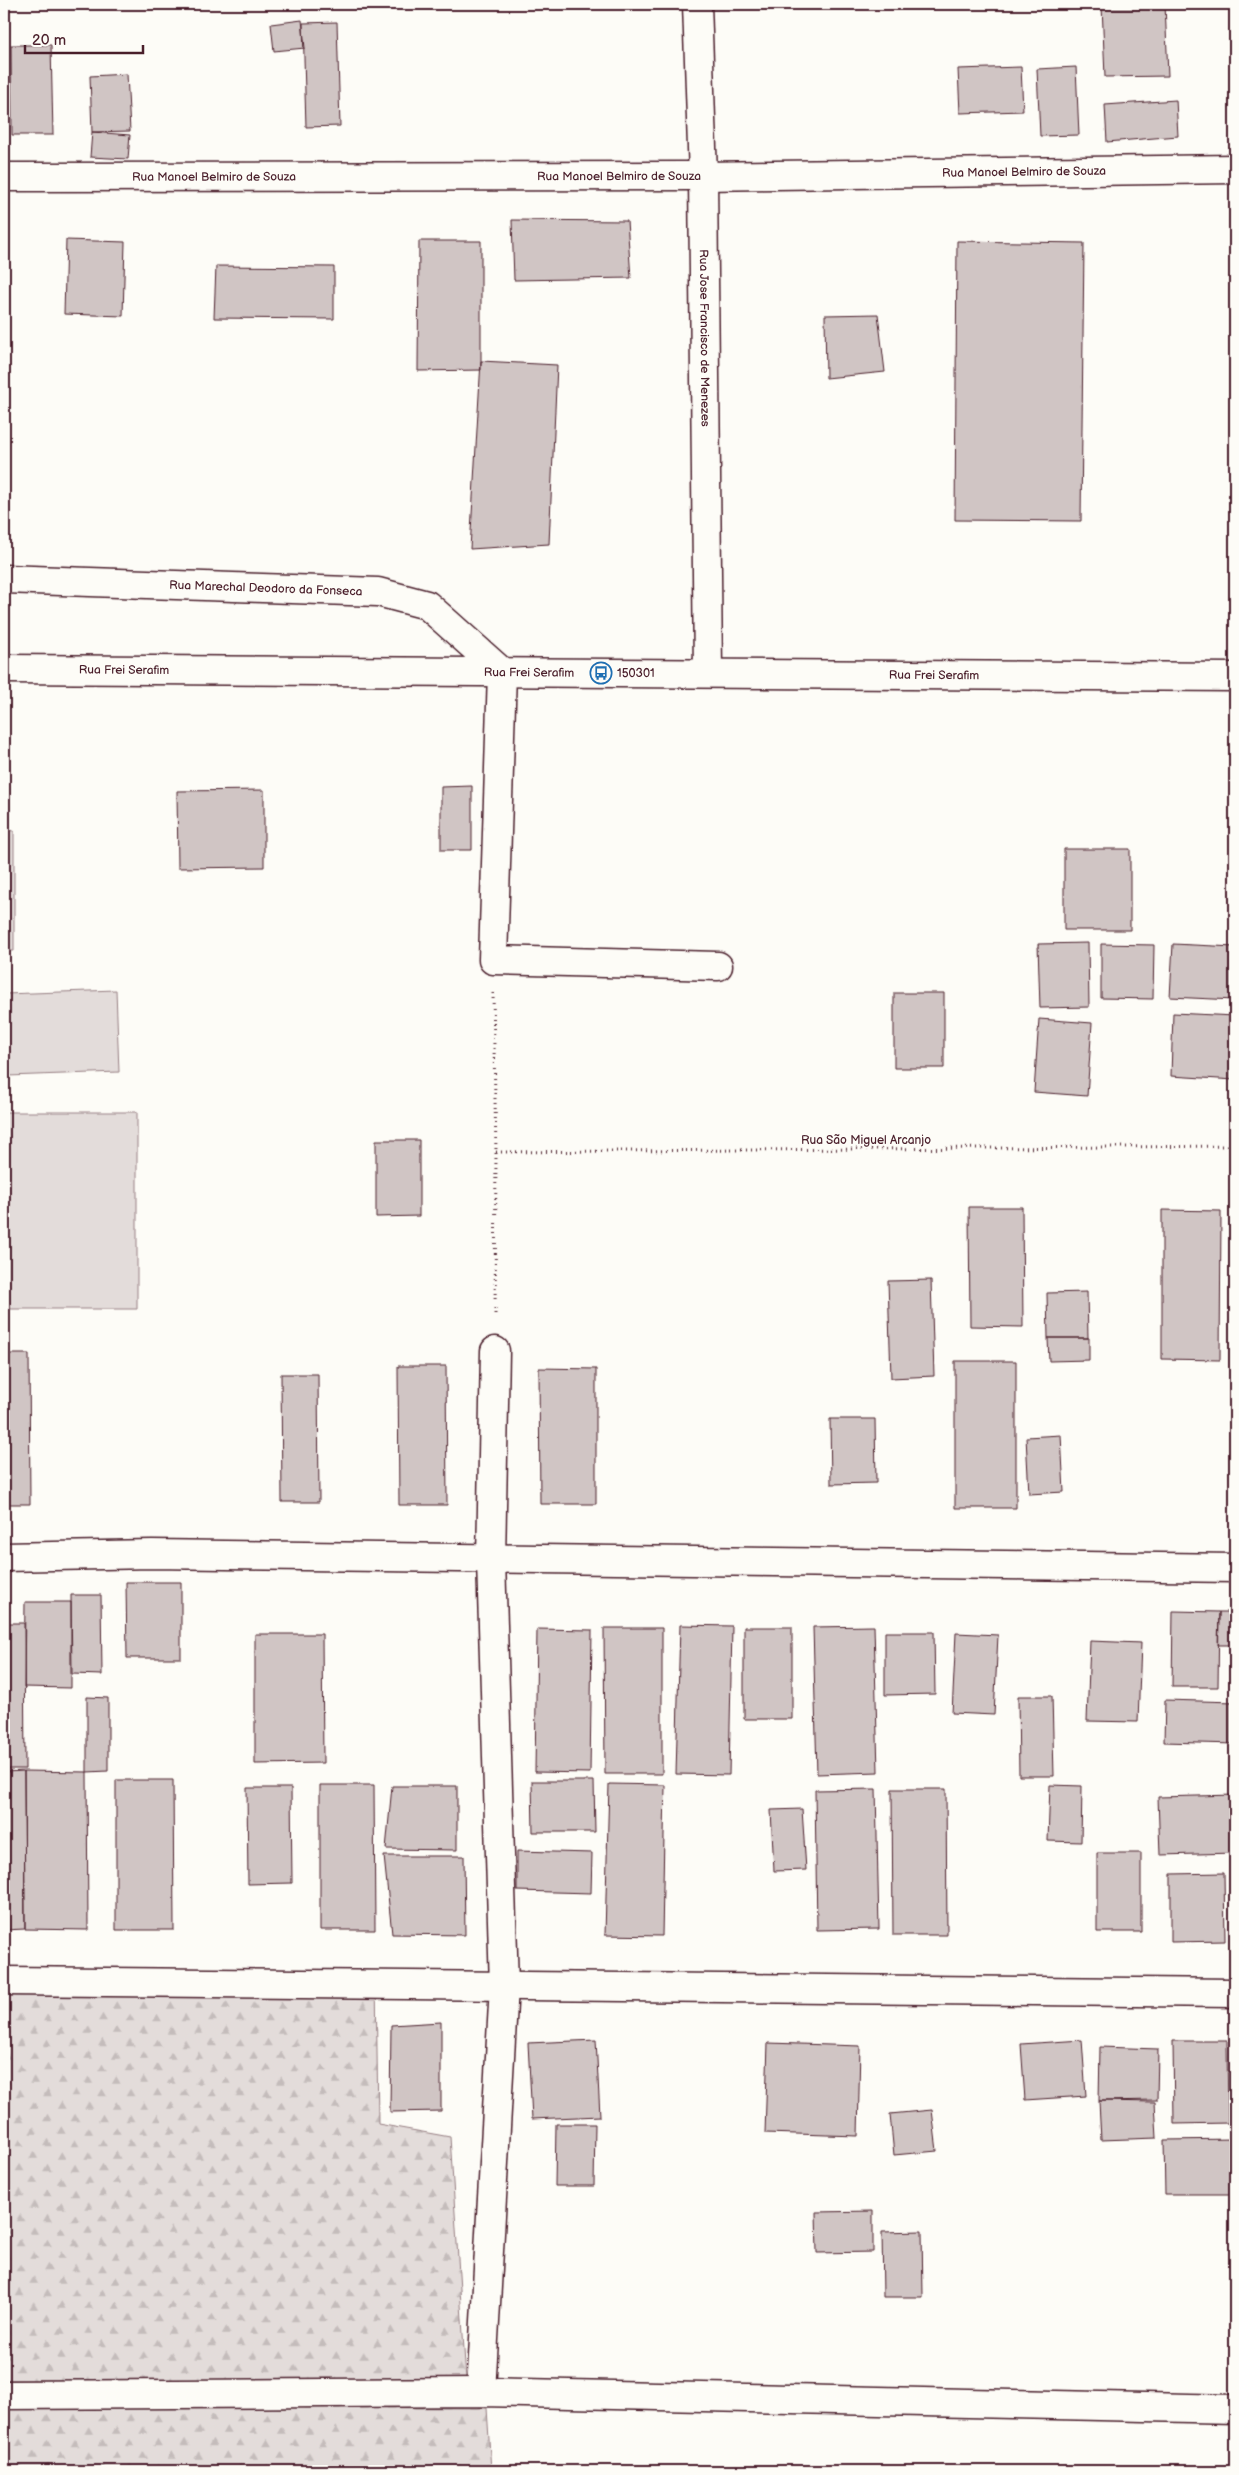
<svg xmlns="http://www.w3.org/2000/svg" width="1239" height="2475" viewBox="0 0 1239 2475" font-family="'Balsamiq Sans',sans-serif">
<style>
.forest{fill:url(#forest-firs);stroke:#967e82}
.green{fill:#e3dcda;stroke:#967e82}
.building{fill:#d0c5c4;stroke:#4a1f2b}
.lines{fill:none;stroke-linecap:round;stroke-linejoin:round}
.minor-casing{stroke:#4a1f2b;stroke-width:31}
.major-casing{stroke:#4a1f2b;stroke-width:31}
.path{stroke:#4a1f2b;stroke-width:3;stroke-dasharray:1 4;stroke-linecap:butt}
.minor{stroke:#fdfcf7;stroke-width:28}
.major{stroke:#fdfcf7;stroke-width:28}
.labels{text-anchor:middle;dominant-baseline:central;stroke-width:4;stroke-linejoin:round;paint-order:stroke}
.street-label{font-size:12px;fill:#4a1f2b;stroke:#fdfcf7}
.poi-label{font-size:12px;fill:#4a1f2b;stroke:#fdfcf7;text-anchor:start}
</style>
<defs>
<pattern id="forest-firs" width="22" height="20" patternUnits="userSpaceOnUse" patternTransform="scale(1.25)"><rect width="22" height="20" fill="#e3dcda"/><path d="M5 1l3.5 6h-7zM16 11l3.5 6h-7z" fill="#c4bcbb"/></pattern>
</defs>
<rect width="100%" height="100%" fill="#fdfcf7"/>
<filter id="ink" filterUnits="userSpaceOnUse"><feTurbulence type="fractalNoise" baseFrequency=".02" numOctaves="2"/><feDisplacementMap in="SourceGraphic" scale="10" xChannelSelector="R" yChannelSelector="G"/><feConvolveMatrix kernelMatrix="1 2 1 2 8 2 1 2 1" color-interpolation-filters="sRGB"/></filter>
<g filter="url(#ink)">
<path class="forest" d="M 4,1968 L 376,1978 L 378,2124 L 450,2137 L 466,2380 L 4,2380 Z
M 4,2406 L 487,2408 L 491,2471 L 4,2471 Z"/>
<path class="green" d="M 4,830 L 14,831 L 14,951 L 4,951 Z
M 116,990 L 119,1072 L 8,1076 L 5,994 Z
M 4,1112 L 137,1112 L 137,1309 L 4,1309 Z"/>
<path class="building" d="M 1165,4 L 1168,76 L 1105,77 L 1102,5 Z
M 302,20 L 305,48 L 274,51 L 271,24 Z
M 337,22 L 340,126 L 306,127 L 303,23 Z
M 11,45 L 51,45 L 53,135 L 12,135 Z
M 1021,67 L 1023,111 L 960,113 L 958,69 Z
M 1076,67 L 1079,135 L 1040,136 L 1037,69 Z
M 127,74 L 130,131 L 92,132 L 90,76 Z
M 1176,100 L 1178,136 L 1107,142 L 1105,105 Z
M 92,132 L 130,135 L 128,159 L 90,157 Z
M 512,220 L 627,221 L 631,278 L 514,280 Z
M 66,240 L 125,242 L 123,316 L 64,314 Z
M 419,241 L 481,241 L 481,370 L 418,371 Z
M 957,241 L 1084,243 L 1081,521 L 955,520 Z
M 216,266 L 334,267 L 334,319 L 214,318 Z
M 878,314 L 885,372 L 826,378 L 825,315 Z
M 481,361 L 557,365 L 549,544 L 470,549 Z
M 472,786 L 472,850 L 441,850 L 441,787 Z
M 264,790 L 264,867 L 178,868 L 177,791 Z
M 1064,849 L 1130,849 L 1130,930 L 1064,930 Z
M 1088,943 L 1089,1007 L 1040,1008 L 1038,944 Z
M 1101,944 L 1154,945 L 1153,999 L 1101,998 Z
M 1173,944 L 1235,947 L 1235,1000 L 1170,997 Z
M 894,993 L 944,993 L 944,1068 L 894,1068 Z
M 1173,1013 L 1235,1016 L 1235,1080 L 1171,1076 Z
M 1039,1019 L 1092,1023 L 1087,1096 L 1034,1092 Z
M 376,1140 L 419,1140 L 419,1216 L 376,1217 Z
M 969,1207 L 1022,1207 L 1023,1327 L 970,1326 Z
M 1162,1210 L 1221,1211 L 1220,1360 L 1162,1359 Z
M 931,1280 L 934,1376 L 891,1378 L 888,1281 Z
M 1087,1292 L 1088,1338 L 1048,1338 L 1047,1293 Z
M 1048,1338 L 1089,1338 L 1089,1360 L 1049,1361 Z
M 4,1354 L 29,1354 L 30,1504 L 4,1504 Z
M 955,1361 L 1016,1361 L 1016,1508 L 955,1508 Z
M 398,1366 L 446,1366 L 447,1505 L 399,1505 Z
M 539,1368 L 596,1369 L 596,1504 L 540,1504 Z
M 281,1374 L 318,1374 L 319,1502 L 282,1502 Z
M 830,1419 L 875,1419 L 876,1483 L 831,1484 Z
M 1061,1435 L 1064,1492 L 1029,1494 L 1026,1437 Z
M 126,1582 L 181,1582 L 181,1658 L 127,1658 Z
M 71,1595 L 101,1595 L 102,1675 L 72,1674 Z
M 25,1602 L 71,1602 L 71,1688 L 24,1687 Z
M 1173,1611 L 1219,1612 L 1218,1687 L 1172,1687 Z
M 1219,1612 L 1235,1612 L 1235,1645 L 1218,1645 Z
M 4,1623 L 24,1623 L 25,1769 L 4,1769 Z
M 680,1625 L 732,1626 L 729,1775 L 676,1774 Z
M 874,1626 L 878,1772 L 817,1774 L 813,1627 Z
M 744,1627 L 792,1627 L 792,1719 L 744,1719 Z
M 604,1628 L 662,1628 L 662,1774 L 605,1774 Z
M 537,1629 L 592,1630 L 590,1773 L 535,1772 Z
M 885,1632 L 934,1632 L 935,1694 L 885,1695 Z
M 956,1633 L 998,1635 L 994,1715 L 952,1713 Z
M 255,1634 L 322,1634 L 323,1763 L 255,1764 Z
M 1090,1641 L 1141,1643 L 1138,1722 L 1087,1721 Z
M 1018,1696 L 1052,1696 L 1054,1776 L 1019,1776 Z
M 87,1697 L 108,1698 L 108,1771 L 87,1772 Z
M 1165,1700 L 1235,1702 L 1235,1744 L 1164,1742 Z
M 24,1771 L 87,1772 L 88,1930 L 25,1929 Z
M 24,1771 L 25,1929 L 4,1930 L 4,1772 Z
M 116,1780 L 173,1780 L 174,1930 L 116,1930 Z
M 532,1781 L 594,1781 L 595,1832 L 533,1832 Z
M 609,1784 L 665,1785 L 662,1936 L 605,1935 Z
M 320,1785 L 374,1785 L 375,1930 L 320,1930 Z
M 1050,1785 L 1082,1786 L 1081,1842 L 1048,1841 Z
M 392,1786 L 457,1786 L 457,1850 L 386,1849 Z
M 247,1788 L 291,1788 L 292,1883 L 248,1884 Z
M 876,1789 L 879,1929 L 817,1930 L 815,1790 Z
M 892,1789 L 946,1789 L 947,1935 L 893,1935 Z
M 1235,1795 L 1235,1853 L 1160,1855 L 1158,1797 Z
M 802,1809 L 806,1870 L 774,1871 L 771,1810 Z
M 517,1851 L 592,1853 L 591,1893 L 517,1891 Z
M 1097,1853 L 1141,1853 L 1141,1932 L 1097,1932 Z
M 384,1856 L 464,1856 L 465,1935 L 392,1934 Z
M 1224,1873 L 1225,1941 L 1171,1942 L 1171,1874 Z
M 441,2022 L 441,2111 L 390,2112 L 391,2025 Z
M 596,2040 L 600,2116 L 532,2119 L 528,2043 Z
M 1082,2040 L 1086,2096 L 1025,2100 L 1021,2044 Z
M 1173,2041 L 1227,2041 L 1228,2123 L 1174,2124 Z
M 768,2043 L 860,2046 L 858,2136 L 765,2133 Z
M 1100,2047 L 1158,2049 L 1157,2100 L 1099,2101 Z
M 1099,2101 L 1155,2102 L 1157,2138 L 1101,2140 Z
M 932,2110 L 937,2151 L 894,2155 L 890,2114 Z
M 556,2124 L 595,2124 L 594,2186 L 555,2186 Z
M 1235,2139 L 1235,2194 L 1165,2194 L 1164,2140 Z
M 873,2211 L 873,2252 L 817,2253 L 816,2212 Z
M 922,2231 L 923,2297 L 883,2297 L 882,2232 Z"/>
<g class="lines">
<g class="minor-casing">
<g id="minor">
<path id="s1" d="M 697,4 L 703,176 L 708,673"/>
<path id="s2" d="M 4,177 L 703,176 L 1235,169"/>
<path id="s3" d="M 4,579 L 378,592 L 427,605 L 502,672 L 493,960 L 718,966"/>
<path d="M 4,1557 L 152,1554 L 1235,1568"/>
<path d="M 4,1981 L 1235,1993"/>
<path d="M 481,2392 L 504,1986 L 491,1560 L 495,1351"/>
<path d="M 4,2395 L 481,2392 L 1235,2409"/>
</g>
</g>
<g class="major-casing">
<g id="major">
<path id="s4" d="M 4,669 L 1235,677"/>
</g>
</g>
<path class="path" d="M 493,993 L 496,1152 L 495,1317
M 496,1152 L 1235,1146"/>
<use href="#minor" class="minor"/>
<use href="#major" class="major"/>
</g>
</g>
<defs>
<g id="bus-ring" transform="scale(1.125)"><circle r="9.5" fill="#fdfcf7" stroke="#1f6fb2" stroke-width="1.5"/><path d="M-5-6H5V4H4V6H2V4H-2V6H-4V4H-5ZM-3.5-4V0h7V-4ZM-3.5 1.2v1.5H-2V1.2ZM2 1.2v1.5H3.5V1.2Z" fill="#1f6fb2"/></g>
</defs>
<g fill-rule="evenodd">
<use href="#bus-ring" x="601" y="673"/>
</g>
<g class="labels">
<g class="street-label">
<text stroke="none"><textPath href="#s2" startOffset="1020">Rua Manoel Belmiro de Souza</textPath></text>
<text stroke="none"><textPath href="#s2" startOffset="615">Rua Manoel Belmiro de Souza</textPath></text>
<text stroke="none"><textPath href="#s2" startOffset="210">Rua Manoel Belmiro de Souza</textPath></text>
<text stroke="none"><textPath href="#s1" startOffset="334">Rua Jose Francisco de Menezes</textPath></text>
<text stroke="none"><textPath href="#s3" startOffset="262">Rua Marechal Deodoro da Fonseca</textPath></text>
<text stroke="none"><textPath href="#s4" startOffset="120">Rua Frei Serafim</textPath></text>
<text stroke="none"><textPath href="#s4" startOffset="525">Rua Frei Serafim</textPath></text>
<text stroke="none"><textPath href="#s4" startOffset="930">Rua Frei Serafim</textPath></text>
<text x="866" y="1140">Rua São Miguel Arcanjo</text>
</g>
<g class="poi-label">
<text x="617" y="673">150301</text>
</g>
</g>
<rect width="1239" height="2475" fill="none" stroke="#fdfcf7" stroke-width="20"/>
<rect x="10" y="10" width="1219" height="2455" fill="none" stroke="#4a1f2b" stroke-width="2" filter="url(#ink)"/>
<path d="M25 45v8h118v-8" fill="none" stroke="#4a1f2b" stroke-width="2.5"/>
<text x="32" y="45" font-size="15" fill="#4a1f2b" stroke="#fdfcf7" stroke-width="4" paint-order="stroke">20 m</text>
</svg>
